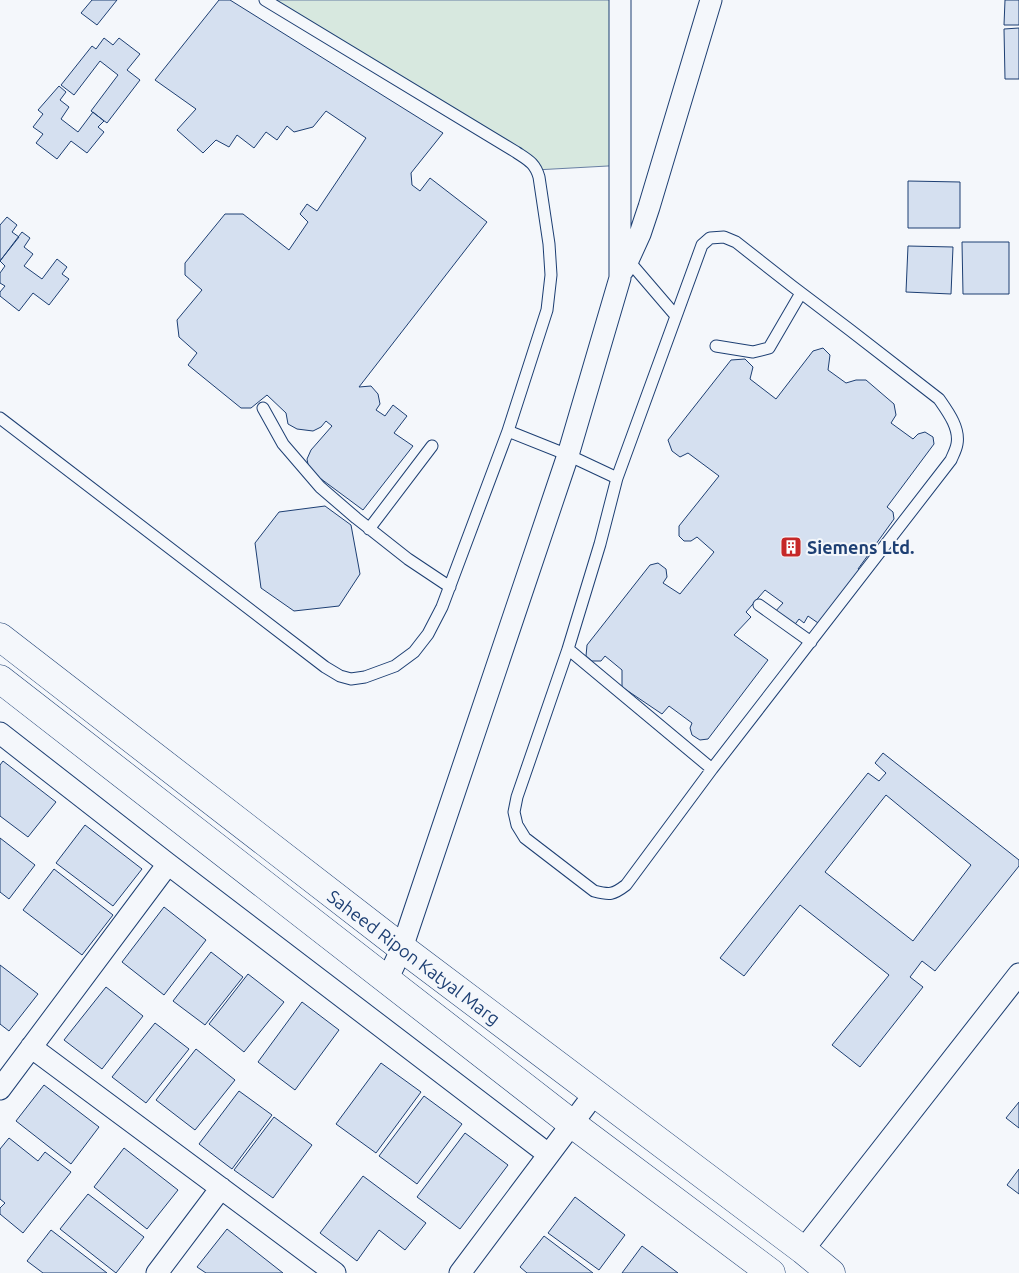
<svg xmlns="http://www.w3.org/2000/svg" width="1019" height="1273" viewBox="0 0 1019 1273" font-family="Ubuntu,sans-serif">
<style>
.green{fill:#d7e8df;stroke:#687fa3}
.building{fill:#d5e0f0;stroke:#1d3f73;fill-rule:evenodd}
.lines{fill:none;stroke-linecap:round;stroke-linejoin:round}
.lane-casing{stroke:#1d3f73;stroke-width:13}
.street-casing{stroke:#1d3f73;stroke-width:23}
.secondary-casing{stroke:#1d3f73;stroke-width:29}
.lane{stroke:#f4f7fb;stroke-width:11}
.street{stroke:#f4f7fb;stroke-width:21}
.secondary{stroke:#f4f7fb;stroke-width:28}
.labels{text-anchor:middle;dominant-baseline:central;stroke-width:4;stroke-linejoin:round;paint-order:stroke}
.poi-label{font-size:18px;font-weight:bold;fill:#1d3f73;stroke:#f4f7fb;text-anchor:start}
.street-label{font-size:18px;fill:#1d3f73;stroke:#f4f7fb}
</style>
<rect width="100%" height="100%" fill="#f4f7fb"/>
<path class="green" d="M 264,0 L 624,0 L 626,165 L 535,170 Z"/>
<path class="building" d="M 92,0 L 117,0 L 97,25 L 81,13 Z
M 219,0 L 230,0 L 443,133 L 411,173 L 412,185 L 420,191 L 430,178 L 487,222 L 359,387 L 371,386 L 378,394 L 380,404 L 376,410 L 385,416 L 393,405 L 407,416 L 394,433 L 413,446 L 363,510 L 309,470 L 307,459 L 311,450 L 332,426 L 326,421 L 321,427 L 313,431 L 297,429 L 288,424 L 286,413 L 267,395 L 251,408 L 241,408 L 188,365 L 197,353 L 179,337 L 177,320 L 202,290 L 185,275 L 185,263 L 225,214 L 243,214 L 289,250 L 308,222 L 300,214 L 307,204 L 317,211 L 366,138 L 326,111 L 313,127 L 294,132 L 287,126 L 277,140 L 266,132 L 254,148 L 237,135 L 229,147 L 216,140 L 203,153 L 177,130 L 196,109 L 155,80 Z
M 1005,0 L 1019,0 L 1019,25 L 1004,25 Z
M 1019,28 L 1019,79 L 1005,79 L 1004,29 Z
M 104,38 L 113,45 L 119,38 L 140,54 L 127,70 L 140,80 L 107,123 L 91,111 L 118,75 L 100,61 L 74,95 L 61,85 L 92,46 L 96,49 Z
M 59,86 L 66,92 L 60,100 L 69,107 L 61,119 L 78,132 L 93,112 L 104,121 L 98,127 L 104,132 L 87,153 L 71,141 L 57,159 L 36,143 L 43,134 L 33,127 L 43,114 L 38,110 Z
M 908,181 L 960,182 L 960,228 L 908,228 Z
M 7,217 L 17,225 L 12,232 L 19,237 L 0,261 L 0,225 Z
M 22,232 L 30,238 L 24,247 L 33,254 L 24,266 L 42,279 L 57,259 L 67,267 L 62,274 L 69,279 L 49,305 L 33,293 L 19,311 L 0,296 L 0,292 L 5,286 L 0,283 L 0,273 L 5,266 L 0,261 Z
M 962,242 L 1009,242 L 1009,294 L 963,294 Z
M 908,246 L 953,247 L 951,294 L 906,292 Z
M 823,348 L 830,355 L 828,370 L 846,383 L 856,380 L 866,380 L 894,404 L 896,415 L 891,423 L 913,439 L 918,434 L 925,432 L 933,437 L 934,444 L 887,507 L 893,512 L 894,519 L 858,569 L 863,573 L 821,625 L 808,616 L 804,623 L 799,619 L 793,627 L 774,613 L 783,603 L 765,590 L 746,612 L 751,617 L 734,635 L 768,660 L 708,739 L 700,740 L 692,735 L 690,728 L 692,723 L 669,706 L 662,714 L 622,687 L 622,670 L 605,656 L 601,661 L 592,661 L 586,656 L 587,645 L 650,565 L 658,563 L 666,569 L 667,577 L 663,583 L 680,594 L 714,552 L 697,537 L 691,541 L 684,541 L 679,536 L 679,526 L 719,476 L 688,453 L 680,457 L 672,451 L 668,440 L 731,360 L 745,359 L 753,367 L 750,379 L 776,399 L 813,351 Z
M 325,506 L 351,525 L 360,574 L 339,606 L 294,611 L 261,588 L 255,543 L 279,512 Z
M 883,753 L 1019,860 L 1019,866 L 935,971 L 922,961 L 910,977 L 923,987 L 860,1067 L 832,1045 L 889,975 L 800,905 L 744,976 L 720,958 L 868,773 L 879,781 L 886,773 L 875,763 ZM 886,795 L 971,865 L 913,941 L 825,872 Z
M 3,761 L 56,802 L 28,837 L 0,816 L 0,765 Z
M 85,825 L 142,869 L 113,906 L 56,863 Z
M 0,838 L 35,865 L 9,899 L 0,892 Z
M 54,869 L 113,915 L 82,955 L 23,910 Z
M 164,907 L 206,940 L 164,995 L 122,962 Z
M 211,952 L 243,977 L 205,1025 L 173,1001 Z
M 0,965 L 38,994 L 9,1031 L 0,1024 Z
M 248,974 L 284,1002 L 244,1052 L 209,1024 Z
M 106,987 L 143,1016 L 102,1069 L 64,1040 Z
M 302,1002 L 339,1030 L 295,1090 L 258,1062 Z
M 155,1023 L 189,1049 L 146,1103 L 112,1077 Z
M 196,1049 L 235,1080 L 195,1130 L 156,1100 Z
M 381,1063 L 421,1092 L 376,1153 L 336,1124 Z
M 44,1085 L 99,1127 L 71,1164 L 16,1121 Z
M 239,1091 L 272,1115 L 232,1169 L 199,1144 Z
M 424,1096 L 462,1124 L 417,1184 L 379,1156 Z
M 1019,1102 L 1019,1128 L 1006,1118 Z
M 274,1117 L 312,1145 L 273,1198 L 234,1170 Z
M 465,1133 L 508,1165 L 460,1229 L 417,1197 Z
M 9,1138 L 38,1161 L 45,1152 L 71,1172 L 23,1233 L 0,1214 L 0,1208 L 5,1203 L 0,1199 L 0,1149 Z
M 124,1148 L 178,1190 L 147,1229 L 94,1187 Z
M 1019,1169 L 1019,1194 L 1007,1185 Z
M 363,1176 L 426,1223 L 405,1250 L 379,1230 L 357,1261 L 320,1233 Z
M 88,1194 L 144,1237 L 116,1273 L 60,1229 Z
M 575,1197 L 625,1235 L 599,1270 L 548,1233 Z
M 227,1229 L 283,1273 L 206,1273 L 197,1267 Z
M 51,1230 L 107,1273 L 43,1273 L 27,1261 Z
M 544,1236 L 593,1273 L 527,1273 L 520,1267 Z
M 642,1246 L 678,1273 L 622,1273 Z"/>
<g class="lines">
<g class="lane-casing">
<path id="lane" d="M 265,0 L 516,152 C 528,160 535,163 539,177 L 549,244 L 551,275 L 547,310 L 508,431 L 568,455 L 617,478 L 702,245 L 710,238 L 724,237 L 736,242 L 792,286 L 850,330 L 939,399 C 948,412 960,428 957,444 C 956,450 953,455 951,460 L 712,769 L 568,649 L 600,544 L 617,478
M 628,260 L 676,316
M 716,346 L 753,352 L 769,348 L 801,293
M 263,408 L 283,444 L 320,487 L 356,518 L 408,559 L 450,587
M 0,418 L 325,667 L 340,676 L 351,679 L 365,677 L 395,666 L 414,652 L 428,634 L 442,607 L 508,431
M 369,529 L 432,446
M 759,605 L 811,642
M 568,649 L 517,797 L 514,812 L 517,825 L 525,838 L 594,891 C 610,895 613,895 626,885 L 712,769"/>
</g>
<g class="street-casing">
<path id="street" d="M 624,269 L 640,234 L 649,207 L 711,0
M 0,733 L 168,864 L 548,1154
M 387,980 L 402,948 L 568,455 L 620,278 L 620,0
M 31,1047 L 335,1273
M 0,1089 L 168,864
M 803,1250 L 1019,974
M 157,1273 L 221,1188
M 460,1273 L 595,1093"/>
</g>
<g class="secondary-casing">
<path id="secondary" d="M 0,637 L 402,948 L 803,1250 L 831,1273
M 0,679 L 571,1123 L 771,1273"/>
</g>
<use href="#lane" class="lane"/>
<use href="#street" class="street"/>
<use href="#secondary" class="secondary"/>
</g>
<defs>
<g id="building-square" transform="scale(1.125)"><rect x="-9" y="-9" width="18" height="18" rx="4" fill="#c62828" stroke="#f4f7fb"/><path d="M-4-6H4V6H1V3H-1V6H-4ZM-2.5-4.3h1.7v1.8h-1.7ZM.8-4.3h1.7v1.8H.8ZM-2.5-1h1.7V.8h-1.7ZM.8-1h1.7V.8H.8Z" fill="#fff"/></g>
</defs>
<g fill-rule="evenodd">
<use href="#building-square" x="791" y="547"/>
</g>
<g class="labels">
<g class="poi-label">
<text x="807" y="547">Siemens Ltd.</text>
</g>
<g class="street-label">
<text transform="translate(414 957) rotate(37)">Saheed Ripon Katyal Marg</text>
</g>
</g>
</svg>
